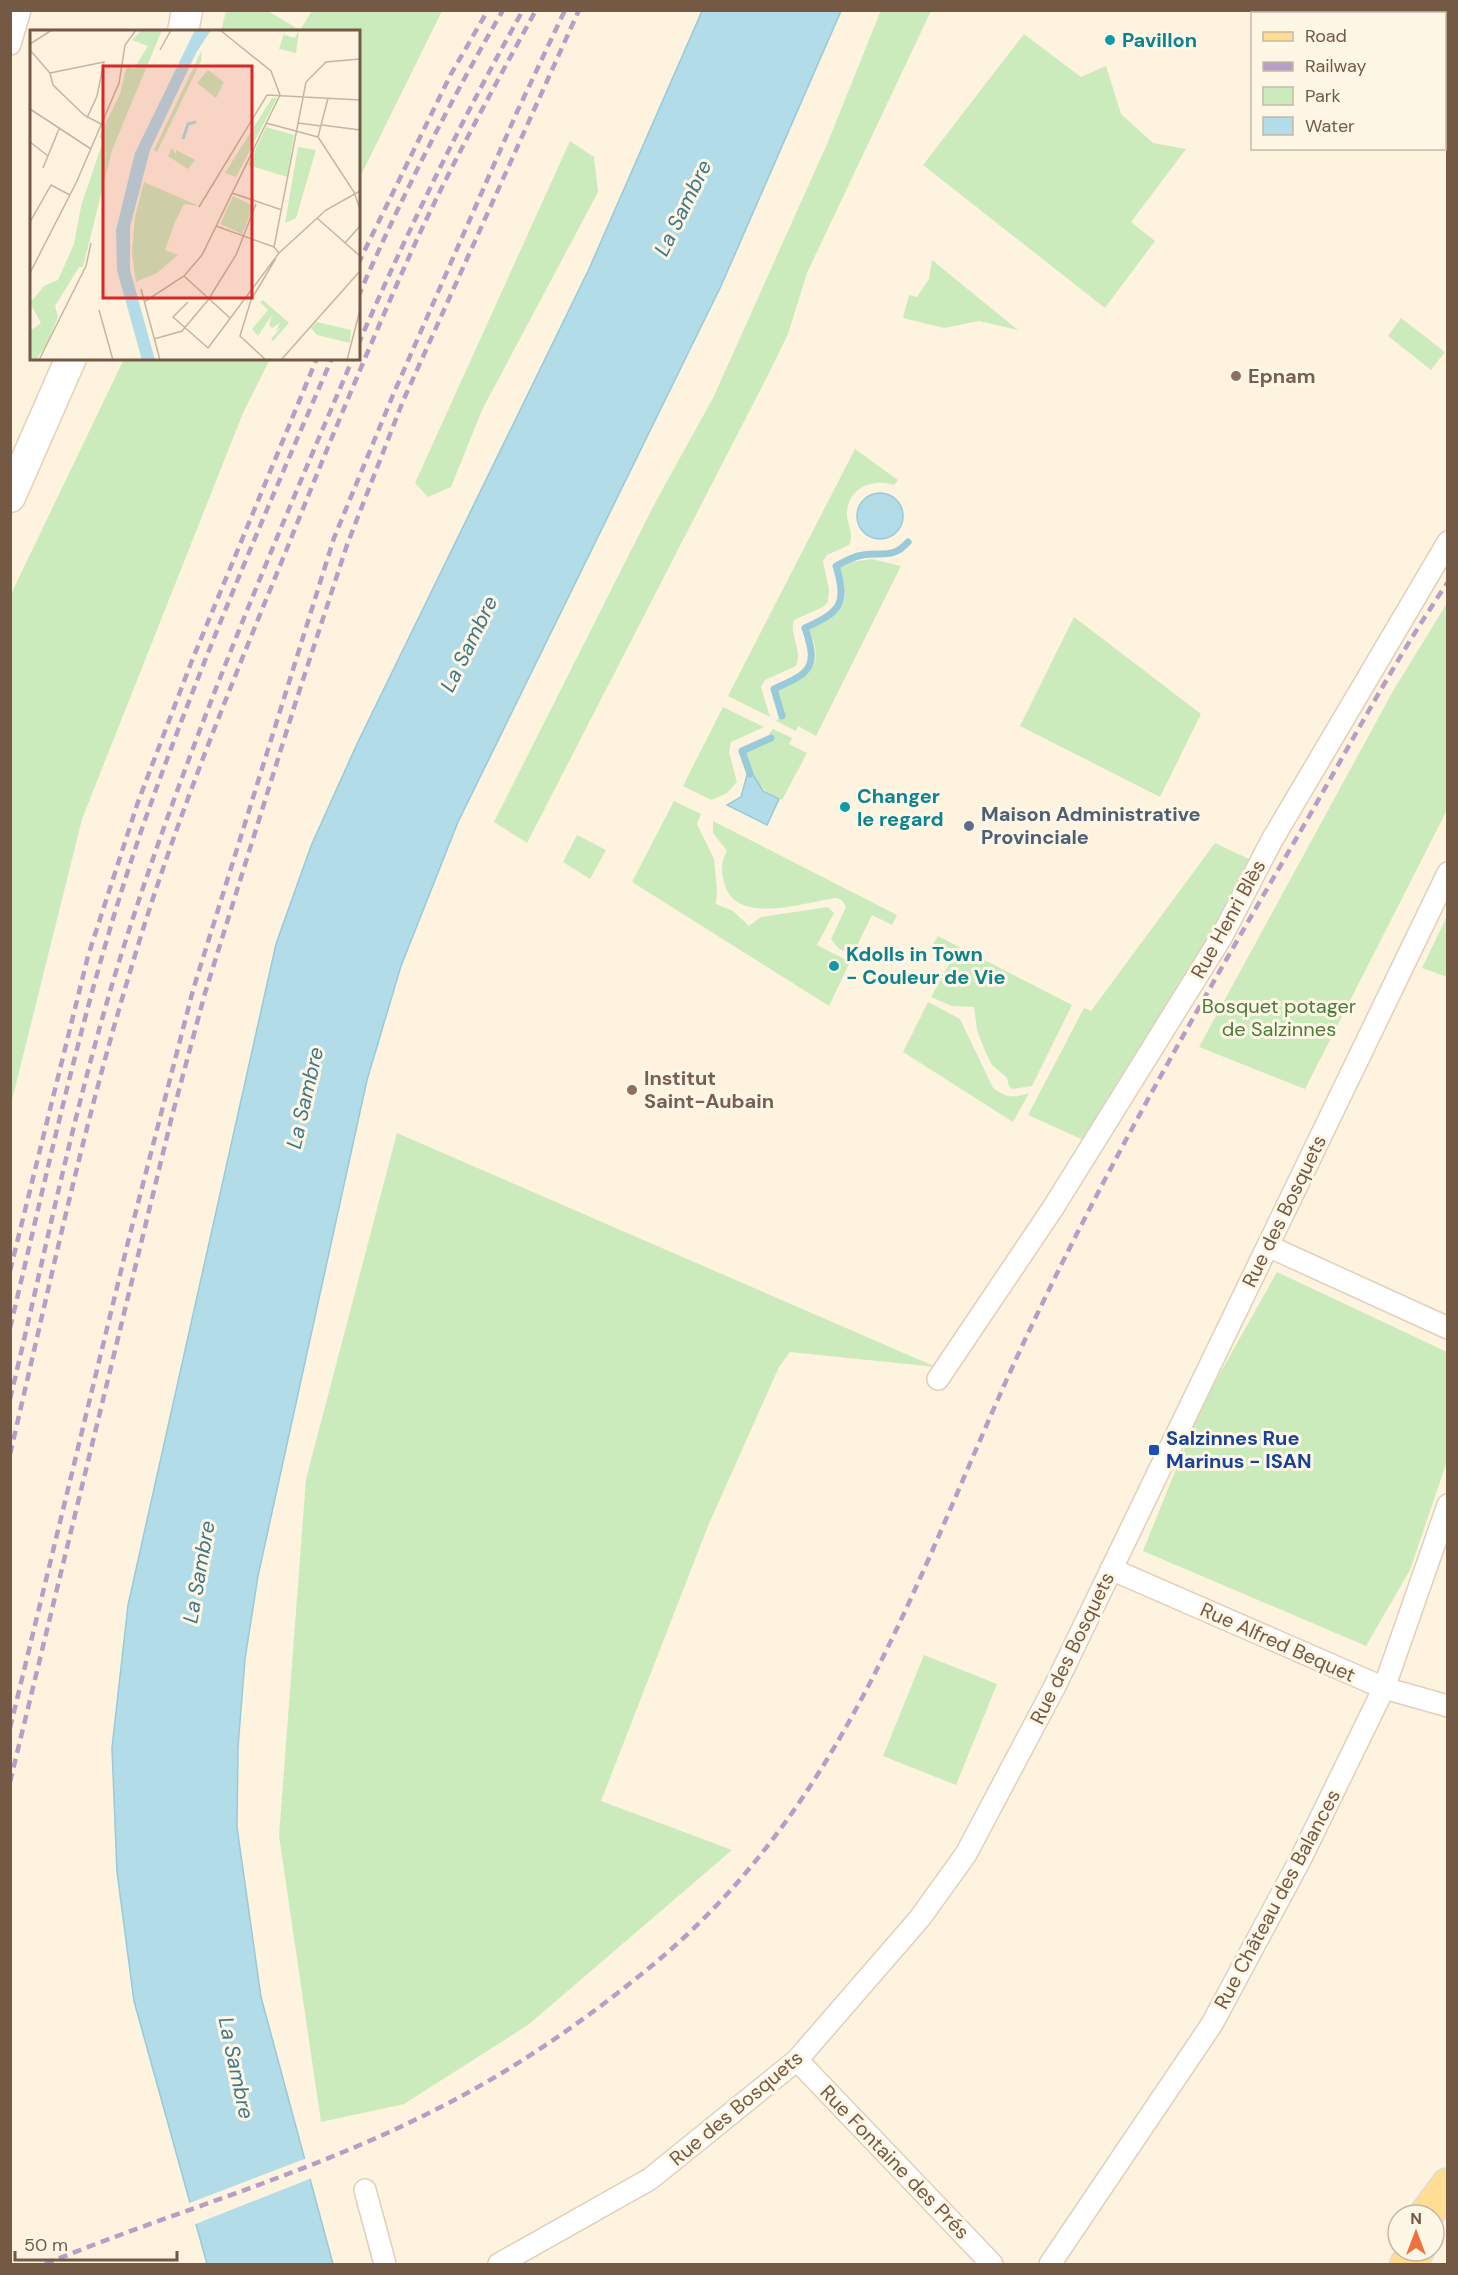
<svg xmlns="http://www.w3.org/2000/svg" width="1458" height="2275" viewBox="0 0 1458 2275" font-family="'DM Sans',sans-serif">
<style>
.green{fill:#ccebbd}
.water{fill:#b2dce7;stroke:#98cad9;stroke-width:1.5}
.pier{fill:#fdf3de}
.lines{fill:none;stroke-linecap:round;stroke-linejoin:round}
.stream{stroke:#98cad9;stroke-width:7}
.street-casing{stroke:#e1cfba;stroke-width:24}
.secondary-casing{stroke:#e6d1b8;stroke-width:33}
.primary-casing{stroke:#e0dad6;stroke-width:36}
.street{stroke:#fff;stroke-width:21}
.secondary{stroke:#fff;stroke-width:30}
.primary{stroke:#ffde93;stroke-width:33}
.rail{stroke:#b69ec6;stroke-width:4.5;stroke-dasharray:9 6;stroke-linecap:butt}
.culture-dot{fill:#0f9aa8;stroke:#fff7e5;stroke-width:2}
.education-dot{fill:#8d6e63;stroke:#fff7e5;stroke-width:2}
.service-dot{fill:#5c6f8a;stroke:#fff7e5;stroke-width:2}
.transit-dot{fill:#1a4fb4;stroke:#fff7e5;stroke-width:2}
.labels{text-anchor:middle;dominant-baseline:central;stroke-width:6;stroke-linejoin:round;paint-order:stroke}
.culture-label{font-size:20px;font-weight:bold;fill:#0d838f;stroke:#fff7e5;text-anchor:start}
.education-label{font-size:20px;font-weight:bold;fill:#785e54;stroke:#fff7e5;text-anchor:start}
.service-label{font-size:20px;font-weight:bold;fill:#4e5e75;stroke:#fff7e5;text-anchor:start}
.street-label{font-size:20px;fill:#745945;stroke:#fff7e5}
.park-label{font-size:20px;fill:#4b7a3d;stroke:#fff7e5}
.transit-label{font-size:20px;font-weight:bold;fill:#164399;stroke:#fff7e5;text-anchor:start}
.water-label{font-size:21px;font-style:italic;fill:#3e7789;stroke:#fff7e5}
.inset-river{fill:none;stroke:#b2dce7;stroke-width:3}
.inset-road{fill:none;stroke:#c6b5a1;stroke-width:1.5}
.view{fill:#d62828;fill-opacity:0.15;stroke:#d62828;stroke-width:3}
.inset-edge{fill:none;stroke:#745945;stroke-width:3}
</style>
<rect width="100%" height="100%" fill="#fdf3de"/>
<path class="green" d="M 881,10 L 931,11 L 807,273 L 788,334 L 770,371 L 527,843 L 494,822 L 655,503 L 713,398 L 828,142 Z
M 226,11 L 268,11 L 300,30 L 312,11 L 442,11 L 359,179 L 358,32 L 221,31 Z
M 1024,34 L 1081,77 L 1106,66 L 1121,114 L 1153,143 L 1186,149 L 1131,222 L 1155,241 L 1105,308 L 923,165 Z
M 570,141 L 594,157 L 598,192 L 482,410 L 451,487 L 428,497 L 415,483 Z
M 932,260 L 1018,330 L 979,321 L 944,328 L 903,318 L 909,295 L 917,297 L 929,279 Z
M 1401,318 L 1445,352 L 1431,370 L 1388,336 Z
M 124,359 L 270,359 L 243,413 L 82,819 L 11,1104 L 11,594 Z
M 855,449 L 898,480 L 894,485 C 873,478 849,487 847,512 C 846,525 855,532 849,545 L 827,555 L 823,561 L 829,589 L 828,602 L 823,607 L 794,620 C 789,636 803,649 796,666 L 765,680 L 761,687 L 770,717 L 728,696 Z
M 872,559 L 901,566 L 816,736 L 798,726 L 796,731 L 776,721 L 779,717 L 784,719 L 785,715 L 777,691 C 809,677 826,667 809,630 C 841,615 854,603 839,567 L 850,562 Z
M 1447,603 L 1447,810 L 1305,1089 L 1199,1047 L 1393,691 Z
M 1074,617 L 1201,714 L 1160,797 L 1020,726 Z
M 723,707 L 764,727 L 731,742 L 729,752 L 737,782 L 727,793 L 711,800 L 683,786 Z
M 773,729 L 792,738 L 789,744 L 807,753 L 782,800 C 758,791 752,776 745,752 L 772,739 L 774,736 L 769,734 Z
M 674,801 L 701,814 L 697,824 L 714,859 L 717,891 L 716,904 L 733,911 L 749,926 L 761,917 L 828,907 L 834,913 L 817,945 L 850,962 L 829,1006 L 632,882 Z
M 713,821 L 897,915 L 892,925 L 872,915 L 852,956 L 838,948 L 831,939 L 846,907 L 842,900 L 836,898 C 805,902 734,927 724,882 C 721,871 721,861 727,851 L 713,833 Z
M 577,835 L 606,850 L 590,879 L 563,862 Z
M 1215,843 L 1253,861 L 1088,1142 L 1028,1115 L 1084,1008 L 1091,1011 Z
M 1447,916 L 1447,977 L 1422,968 Z
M 938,936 L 1072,1005 L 1032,1086 L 1012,1089 L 1009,1086 L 1007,1078 L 992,1065 L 985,1051 L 977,1030 L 974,1007 L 952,1006 L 931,997 L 954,955 L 933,944 Z
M 928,1002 L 960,1019 L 993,1088 C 1006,1098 1014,1098 1029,1093 L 1013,1122 L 903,1052 Z
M 397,1133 L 936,1367 L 790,1352 L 779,1367 L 708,1526 L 601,1801 L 732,1850 L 528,2025 L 404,2104 L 321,2122 L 279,1836 L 306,1479 Z
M 1277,1272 L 1447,1352 L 1447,1461 L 1410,1570 L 1366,1646 L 1143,1551 L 1201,1407 Z
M 924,1655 L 997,1684 L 956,1785 L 883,1756 Z"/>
<path class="water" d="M 702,11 L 841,11 L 721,286 L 458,822 L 401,966 L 367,1080 L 258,1576 L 245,1659 L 238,1747 L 237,1827 L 261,1997 L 333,2264 L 207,2264 L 134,2001 L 117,1872 L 112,1748 L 128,1605 L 276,944 L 311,846 L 357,744 L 589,269 Z
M857 516a23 23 0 1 1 46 0a23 23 0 1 1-46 0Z
M 752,773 L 763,791 L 779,799 L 767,825 L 727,805 L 741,797 L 747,775 Z"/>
<path class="pier" d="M 307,2158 L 312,2178 L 193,2225 L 187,2204 Z"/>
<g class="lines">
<path class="stream" d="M 782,716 L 774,689 C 810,673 819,668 805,628 C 840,612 848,604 836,566 C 845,561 854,556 863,555 C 883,552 893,559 908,542
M 750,774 L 742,751 L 771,738"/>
<g class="street-casing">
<path id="street" d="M 10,44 L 20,10
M 1268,1246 L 1448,1328
M 938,1379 L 1053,1208 L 1222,936 L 1272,840 L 1448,542
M 1111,1569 L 1384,1688 L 1448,1706
M 797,2060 L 992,2264
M 365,2190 L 385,2264
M 499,2264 L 650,2179 L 797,2060 L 920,1918 L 966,1854 L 1055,1686 L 1448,873
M 1050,2264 L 1212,2024 L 1301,1858 L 1384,1688 L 1448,1505"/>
</g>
<g class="secondary-casing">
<path id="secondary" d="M 183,32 L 187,10
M 10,497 L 71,358"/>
</g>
<g class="primary-casing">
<path id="primary" d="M 1426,2215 L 1448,2185
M 1407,2264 L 1417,2251"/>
</g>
<use href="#street" class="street"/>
<use href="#secondary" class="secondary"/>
<use href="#primary" class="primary"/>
<path class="rail" d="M 358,264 L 451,74 L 488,10
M 358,297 C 401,198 449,103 503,10
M 358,345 C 408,230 462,119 523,10
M 10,1271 L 88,956 L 138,802 L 191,663 L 317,358
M 10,1328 C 52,1153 89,976 150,806 C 204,655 268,506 332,358
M 10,1399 C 45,1254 74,1108 118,965 C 182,759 268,557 353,358
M 10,1454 C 48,1293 82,1131 130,972 C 172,829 229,690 286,551 C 328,446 371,341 418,237 C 454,160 495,85 536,10
M 10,1728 L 128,1242 L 193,990 L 334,538 L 393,395 L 517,112 L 565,10
M 10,1782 L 172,1116 L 205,993 L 296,701 L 347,545 L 403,401 L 579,10
M 45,2264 C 172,2212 306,2175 429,2113 C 508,2074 582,2023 649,1968 C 850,1804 918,1569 1023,1344 C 1104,1171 1200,1004 1296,839 C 1346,753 1392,664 1448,582"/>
</g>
<g class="culture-dot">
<circle cx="1110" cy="40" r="6"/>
<circle cx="845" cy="807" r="6"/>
<circle cx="834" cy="966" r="6"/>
</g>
<g class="education-dot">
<circle cx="1236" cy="376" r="6"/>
<circle cx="632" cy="1090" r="6"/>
</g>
<circle class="service-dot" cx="969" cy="826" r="6"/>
<rect class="transit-dot" x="1148" y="1444" width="12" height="12" rx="3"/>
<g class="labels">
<g class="culture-label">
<text x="1122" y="40">Pavillon</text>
<text x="857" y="796">Changer<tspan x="857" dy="23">le regard</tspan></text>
<text x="846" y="954">Kdolls in Town<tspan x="846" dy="23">- Couleur de Vie</tspan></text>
</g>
<g class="education-label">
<text x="1248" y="376">Epnam</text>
<text x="644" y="1078">Institut<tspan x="644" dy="23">Saint-Aubain</tspan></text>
</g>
<g class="service-label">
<text x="981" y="814">Maison Administrative<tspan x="981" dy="23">Provinciale</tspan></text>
</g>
<g class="street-label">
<text transform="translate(1228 919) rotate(-61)">Rue Henri Blès</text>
<text transform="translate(1284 1211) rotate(-64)">Rue des Bosquets</text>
<text transform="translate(1278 1642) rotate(24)">Rue Alfred Bequet</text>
<text transform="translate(1072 1648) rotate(-64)">Rue des Bosquets</text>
<text transform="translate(1277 1899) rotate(-62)">Rue Château des Balances</text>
<text transform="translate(736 2108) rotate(-40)">Rue des Bosquets</text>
<text transform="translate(895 2162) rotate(46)">Rue Fontaine des Prés</text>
</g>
<g class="park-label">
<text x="1279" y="1006">Bosquet potager<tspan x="1279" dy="23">de Salzinnes</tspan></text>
</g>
<g class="transit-label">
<text x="1166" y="1438">Salzinnes Rue<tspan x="1166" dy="23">Marinus - ISAN</tspan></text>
</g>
<g class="water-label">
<text transform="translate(683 208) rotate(-64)">La Sambre</text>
<text transform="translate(469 644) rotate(-64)">La Sambre</text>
<text transform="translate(305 1098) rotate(-77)">La Sambre</text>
<text transform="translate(199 1572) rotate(-80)">La Sambre</text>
<text transform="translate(236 2068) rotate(78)">La Sambre</text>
</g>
</g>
<g transform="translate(30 30)">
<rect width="330" height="330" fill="#fdf3de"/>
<path d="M 112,0 L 132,0 L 82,120 L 53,237 L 49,237 L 25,276 L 28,287 L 17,314 L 6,330 L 0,330 L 0,301 L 11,293 L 0,273 L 14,256 L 28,250 L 44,214 L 51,176 L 73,111 L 69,107 L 90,64 L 97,35 L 104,39 L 118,16 L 102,10 ZM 255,0 L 254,5 L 265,8 L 269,0 L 266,23 L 249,19 ZM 172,20 L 171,31 L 127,122 L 124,120 ZM 178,40 L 194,52 L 186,68 L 167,53 ZM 242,68 L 247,68 L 206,147 L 195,143 ZM 236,97 L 264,105 L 257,147 L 218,135 ZM 268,117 L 286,120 L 266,188 L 255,193 ZM 142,118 L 146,124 L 146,120 L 165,130 L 158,139 L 138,126 ZM 114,152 L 169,176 L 154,174 L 145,192 L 135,220 L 148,225 L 127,243 L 106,252 L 102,223 L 105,187 ZM 203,166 L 224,176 L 212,204 L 190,194 ZM 233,270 L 259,293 L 243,311 L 241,309 L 251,297 L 246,301 L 250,293 L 242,298 L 239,295 L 242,285 L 228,306 L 222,299 L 238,280 L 230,272 ZM 287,292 L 321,300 L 320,313 L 287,305 L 281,298 Z" fill="#ccebbd"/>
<path d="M 165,0 L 181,0 L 166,23 L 120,120 L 100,197 L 100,240 L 125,330 L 112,330 L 87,240 L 86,200 L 105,123 Z" fill="#b2dce7"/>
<path class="inset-river" d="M 153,109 L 158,94 L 166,92"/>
<path class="inset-road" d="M 190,0 L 241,41 L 250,65M 0,14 L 22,0M 0,20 L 20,43 L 23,55 L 54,85 L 71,94M 130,20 L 141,0M 20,43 L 74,32 L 67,66 L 57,88M 0,79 L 61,119M 236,93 L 288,107M 268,93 L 291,96M 292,95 L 330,100M 288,107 L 324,162 L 330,179M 288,107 L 298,68M 0,112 L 18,126M 13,138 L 29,99M 202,163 L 252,180M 169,177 L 237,65 L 330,70M 287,188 L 330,226M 0,192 L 21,155 L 40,165M 186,196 L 244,217M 315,213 L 330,196M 249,223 L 244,217 L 276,52 L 296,32 L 330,29M 0,243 L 47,151 L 89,53 L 95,15 L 106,0M 154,246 L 200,288M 111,259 L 130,330M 114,272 L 154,246 L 172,225 L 250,65M 158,272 L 143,287 L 178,318M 69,280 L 83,330M 124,309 L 152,301 L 178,270 L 206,225 L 226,174M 178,318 L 249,223 L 296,180 L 330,161M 9,330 L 56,236 L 61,213M 236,330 L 210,306 L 221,270 L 246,228M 251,330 L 330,241M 317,330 L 330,280"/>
<path class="view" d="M 73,36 L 222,36 L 222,268 L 73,268 Z"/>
<rect width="330" height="330" class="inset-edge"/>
</g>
<rect width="1458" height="2275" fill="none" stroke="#745945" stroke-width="24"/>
<rect x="1251" y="12" width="195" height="138" fill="#fff7e5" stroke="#c7b8a5" stroke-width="1.5"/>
<rect x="1263" y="32" width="30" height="9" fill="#ffde93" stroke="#c7b8a5" stroke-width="1.5"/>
<text x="1305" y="42" font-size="18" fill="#745945">Road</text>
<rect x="1263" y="62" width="30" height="9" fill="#b69ec6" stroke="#c7b8a5" stroke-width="1.5"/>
<text x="1305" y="72" font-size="18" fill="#745945">Railway</text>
<rect x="1263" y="87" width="30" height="18" fill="#ccebbd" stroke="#c7b8a5" stroke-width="1.5"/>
<text x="1305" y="102" font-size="18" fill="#745945">Park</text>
<rect x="1263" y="117" width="30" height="18" fill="#b2dce7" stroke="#c7b8a5" stroke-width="1.5"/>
<text x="1305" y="132" font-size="18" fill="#745945">Water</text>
<g transform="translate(1416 2233)"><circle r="28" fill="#fff7e5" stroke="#c7b8a5" stroke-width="1.5"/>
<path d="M0-4.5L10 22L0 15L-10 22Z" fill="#ee703c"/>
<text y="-9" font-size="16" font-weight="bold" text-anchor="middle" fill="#745945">N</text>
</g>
<path d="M15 2251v9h162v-9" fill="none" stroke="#745945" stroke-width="3"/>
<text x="24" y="2251" font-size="18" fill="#745945" stroke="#fff7e5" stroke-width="4.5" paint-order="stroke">50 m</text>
</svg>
